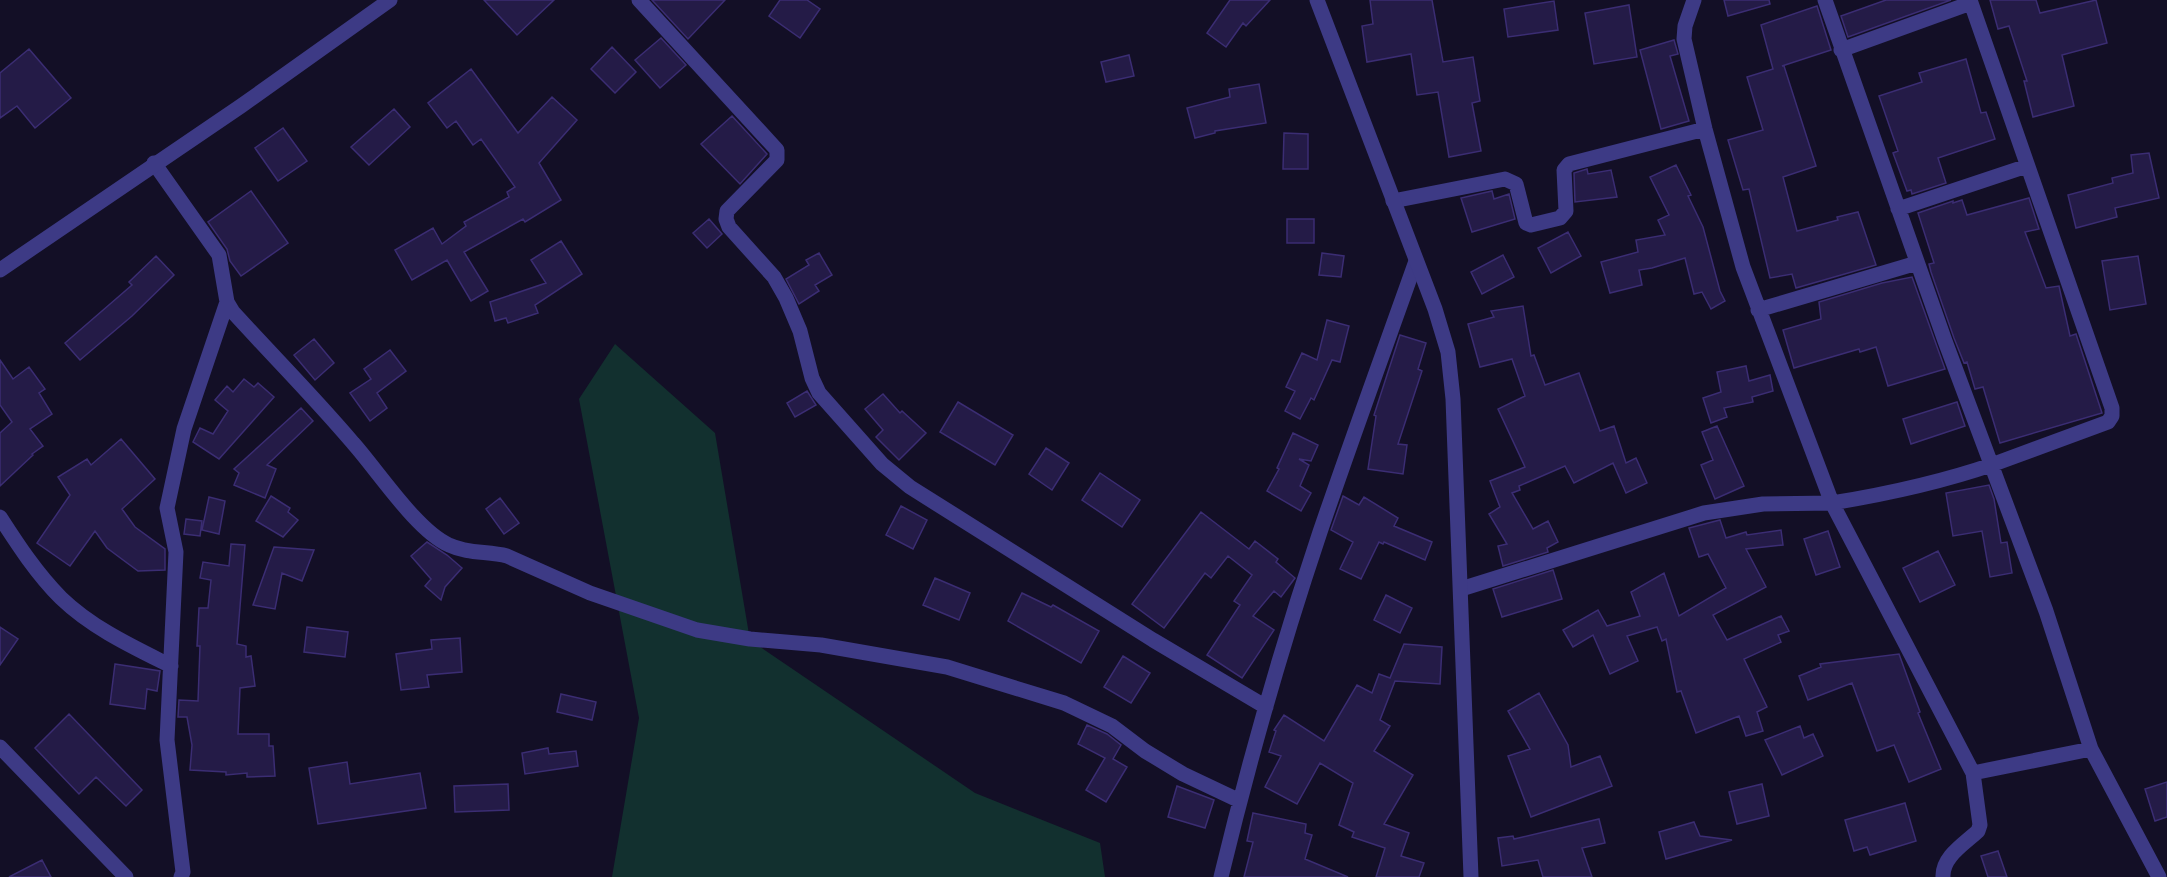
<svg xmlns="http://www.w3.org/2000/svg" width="2167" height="877" viewBox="0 0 2167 877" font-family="'Open Sans',sans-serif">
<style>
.green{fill:#12302f}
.building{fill:#241b47;stroke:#3b2d73;stroke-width:1.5}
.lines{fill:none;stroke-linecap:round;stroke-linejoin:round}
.minor{stroke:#3d3a85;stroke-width:15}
.tertiary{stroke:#3d3a85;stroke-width:15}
</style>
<rect width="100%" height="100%" fill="#130f26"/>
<path class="green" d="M 615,344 L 715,433 L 750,640 L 975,793 L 1100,843 L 1105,877 L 612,877 L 639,718 L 579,399 Z"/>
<path class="building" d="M 484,0 L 554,0 L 517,35 Z
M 652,0 L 725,0 L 688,39 Z
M 780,0 L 807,0 L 820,9 L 800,38 L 769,16 Z
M 1230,0 L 1270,0 L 1246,26 L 1243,23 L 1226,47 L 1207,33 Z
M 1370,0 L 1432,0 L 1443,62 L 1473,57 L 1480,101 L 1472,103 L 1481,151 L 1449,157 L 1438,92 L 1417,95 L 1411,54 L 1367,62 L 1362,26 L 1373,24 Z
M 1724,0 L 1769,0 L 1770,4 L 1728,16 Z
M 1886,0 L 1951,0 L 1848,37 L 1841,16 Z
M 1990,0 L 2036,0 L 2040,13 L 2096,0 L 2107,43 L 2062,55 L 2074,106 L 2033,117 L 2024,81 L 2027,81 L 2009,26 L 1998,29 Z
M 1554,1 L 1558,30 L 1508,37 L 1504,9 Z
M 1629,5 L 1637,57 L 1594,64 L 1585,13 Z
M 1817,6 L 1831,50 L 1782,66 L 1784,66 L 1816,166 L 1783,177 L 1797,231 L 1838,220 L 1837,217 L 1858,212 L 1876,265 L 1796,288 L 1792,274 L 1770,278 L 1749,189 L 1743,190 L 1728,140 L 1763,130 L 1747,77 L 1773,69 L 1761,25 Z
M 661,38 L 686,65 L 660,88 L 635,60 Z
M 1674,40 L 1678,54 L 1670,56 L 1689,121 L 1661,129 L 1640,50 Z
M 612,47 L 636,72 L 615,93 L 591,69 Z
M 29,49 L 71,98 L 35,128 L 17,106 L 0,118 L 0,73 Z
M 1129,55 L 1134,76 L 1106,82 L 1101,62 Z
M 1966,59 L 1981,113 L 1986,112 L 1995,139 L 1938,158 L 1946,183 L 1912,194 L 1911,190 L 1907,191 L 1893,153 L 1898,151 L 1879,96 L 1922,82 L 1919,73 Z
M 471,69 L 518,133 L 552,97 L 577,120 L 539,163 L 561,200 L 525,222 L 523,219 L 464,252 L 488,291 L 471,301 L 447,260 L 412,280 L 395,250 L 433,228 L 442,244 L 466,226 L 464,222 L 509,197 L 507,192 L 515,187 L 481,139 L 473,145 L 456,121 L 447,128 L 428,103 Z
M 1259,84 L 1266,123 L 1215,131 L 1215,133 L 1195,138 L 1187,108 L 1230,97 L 1229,89 Z
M 394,109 L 410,127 L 369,165 L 351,147 Z
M 732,116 L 767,154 L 740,184 L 701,144 Z
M 283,128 L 307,161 L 278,181 L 255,148 Z
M 1284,133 L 1308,134 L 1308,169 L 1283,169 Z
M 2149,153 L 2159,198 L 2115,208 L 2117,217 L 2076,228 L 2068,195 L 2113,183 L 2112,178 L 2133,173 L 2131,155 Z
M 1676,165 L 1691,195 L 1688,196 L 1703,227 L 1720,291 L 1725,301 L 1711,309 L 1702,292 L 1694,294 L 1685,258 L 1652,268 L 1639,270 L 1642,285 L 1610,293 L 1601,262 L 1638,252 L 1636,240 L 1665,235 L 1658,220 L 1669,215 L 1650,177 Z
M 1587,169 L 1588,174 L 1611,170 L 1617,197 L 1575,202 L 1574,173 Z
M 251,191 L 288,243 L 241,276 L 230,261 L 227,249 L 208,222 Z
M 1492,191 L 1494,199 L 1509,194 L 1515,219 L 1472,232 L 1461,198 Z
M 2029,198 L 2039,229 L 2025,232 L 2046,288 L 2059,286 L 2070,336 L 2076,334 L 2102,413 L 2000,443 L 1983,387 L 1975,389 L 1967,362 L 1964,363 L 1954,338 L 1931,272 L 1929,264 L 1934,263 L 1918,213 L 1953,201 L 1953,203 L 1962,200 L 1967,215 Z
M 709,219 L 722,234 L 707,248 L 693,233 Z
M 1287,219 L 1314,219 L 1314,243 L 1287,243 Z
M 1568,232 L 1581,256 L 1551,273 L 1538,248 Z
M 561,241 L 582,274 L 535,305 L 538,313 L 508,323 L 506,318 L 495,321 L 490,302 L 546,283 L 531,260 Z
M 819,253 L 832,275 L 815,285 L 819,291 L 799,304 L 786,279 L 809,265 L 806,260 Z
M 1322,253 L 1344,256 L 1341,277 L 1319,275 Z
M 1503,255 L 1514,277 L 1482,294 L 1471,272 Z
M 156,256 L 174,275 L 132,316 L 80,360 L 65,343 L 132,285 L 129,282 Z
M 2138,256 L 2146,304 L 2110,310 L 2102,261 Z
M 1912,277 L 1945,369 L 1888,386 L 1876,347 L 1860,352 L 1859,349 L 1794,368 L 1783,330 L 1821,319 L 1819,302 L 1882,283 Z
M 1523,306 L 1531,356 L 1534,355 L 1545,385 L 1579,373 L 1600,431 L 1614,426 L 1626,463 L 1636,458 L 1647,483 L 1626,493 L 1613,463 L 1574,483 L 1565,466 L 1519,486 L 1520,490 L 1512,493 L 1533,529 L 1548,521 L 1558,542 L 1547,548 L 1548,552 L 1503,566 L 1498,546 L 1507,544 L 1489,514 L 1500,507 L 1490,481 L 1525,467 L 1498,409 L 1525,396 L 1512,359 L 1480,367 L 1468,324 L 1494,317 L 1491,311 Z
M 1327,320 L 1349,326 L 1340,362 L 1332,360 L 1314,400 L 1311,398 L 1300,419 L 1285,411 L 1295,391 L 1286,387 L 1302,353 L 1317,360 Z
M 1400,335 L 1426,343 L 1418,369 L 1422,371 L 1398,444 L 1407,445 L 1403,474 L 1368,469 L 1376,416 L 1374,415 Z
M 314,339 L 334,363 L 315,380 L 294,355 Z
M 390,350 L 406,371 L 377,393 L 387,408 L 370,421 L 350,393 L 371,379 L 364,369 Z
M 0,360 L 13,379 L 29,367 L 45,389 L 39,393 L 52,414 L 30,429 L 43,446 L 32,454 L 33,455 L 0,486 L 0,433 L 12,422 L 0,405 Z
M 1746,366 L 1749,381 L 1770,375 L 1773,391 L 1752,397 L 1753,402 L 1724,408 L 1727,417 L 1711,423 L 1703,398 L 1721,392 L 1717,372 Z
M 244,379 L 254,387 L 258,383 L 274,397 L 219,459 L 193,442 L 200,428 L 213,434 L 228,411 L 215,400 L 227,386 L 233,392 Z
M 807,391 L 816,405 L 795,417 L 787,403 Z
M 883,394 L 900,413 L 902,411 L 926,433 L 899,460 L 876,437 L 883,430 L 865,409 Z
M 958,402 L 1013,435 L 995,465 L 940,432 Z
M 1957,402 L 1965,426 L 1911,444 L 1903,419 Z
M 301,408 L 313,421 L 267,465 L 276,469 L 265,498 L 234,485 L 239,473 L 234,469 Z
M 1717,426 L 1744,486 L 1715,499 L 1701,465 L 1713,460 L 1702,432 Z
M 1293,433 L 1318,445 L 1311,461 L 1299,459 L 1309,465 L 1300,486 L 1311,493 L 1301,511 L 1267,491 L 1279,469 L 1277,468 Z
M 121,439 L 155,479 L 122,509 L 135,527 L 165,549 L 165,570 L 138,571 L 107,548 L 95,531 L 70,566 L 37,543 L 70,495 L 58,477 L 87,459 L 91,465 Z
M 1046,448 L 1069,463 L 1052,490 L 1029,474 Z
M 1100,473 L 1140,500 L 1122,527 L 1082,500 Z
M 1989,485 L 1994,499 L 2001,543 L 2007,542 L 2012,573 L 1990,577 L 1982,531 L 1953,536 L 1946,493 Z
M 271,496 L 290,508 L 288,512 L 298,520 L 283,537 L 256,521 Z
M 1343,496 L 1359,505 L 1364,497 L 1398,518 L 1394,526 L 1432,542 L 1425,560 L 1384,542 L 1383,544 L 1379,542 L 1361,579 L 1340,569 L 1353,542 L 1331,530 Z
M 209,497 L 225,501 L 219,534 L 202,530 Z
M 500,498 L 519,523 L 504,534 L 486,509 Z
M 901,506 L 927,520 L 913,549 L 886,535 Z
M 1201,512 L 1249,549 L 1255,541 L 1278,559 L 1276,562 L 1295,578 L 1281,597 L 1274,591 L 1253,616 L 1274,630 L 1242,678 L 1207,655 L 1240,605 L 1234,601 L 1252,575 L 1228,556 L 1211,578 L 1205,573 L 1164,628 L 1132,604 Z
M 186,519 L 202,521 L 200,536 L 184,534 Z
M 1720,520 L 1726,538 L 1746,532 L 1747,535 L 1781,530 L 1783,545 L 1746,549 L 1766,587 L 1713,615 L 1727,640 L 1781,616 L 1789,631 L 1778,635 L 1781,642 L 1744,659 L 1767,707 L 1757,712 L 1763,731 L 1746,736 L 1739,716 L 1696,733 L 1681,691 L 1677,692 L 1666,639 L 1662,641 L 1657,627 L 1627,636 L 1638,661 L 1610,674 L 1593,635 L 1573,647 L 1563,630 L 1598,610 L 1607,626 L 1640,616 L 1631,592 L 1664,573 L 1679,616 L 1726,588 L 1708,554 L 1699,557 L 1689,528 Z
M 1828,531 L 1840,567 L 1816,575 L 1804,539 Z
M 427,542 L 447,555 L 462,568 L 445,587 L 441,600 L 425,586 L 431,579 L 411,556 Z
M 231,544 L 245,545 L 237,644 L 246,646 L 246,657 L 251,656 L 255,686 L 240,688 L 238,734 L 269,734 L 269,746 L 273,746 L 275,776 L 247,777 L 247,773 L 226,775 L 226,772 L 190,770 L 192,745 L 187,717 L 178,717 L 179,700 L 198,701 L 200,646 L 197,646 L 199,608 L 208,608 L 211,580 L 200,578 L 203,562 L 229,566 Z
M 274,547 L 314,550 L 302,581 L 282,573 L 275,609 L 253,605 Z
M 1938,551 L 1955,585 L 1920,602 L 1903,568 Z
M 1553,570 L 1562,599 L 1502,617 L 1493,589 Z
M 935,578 L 970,593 L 959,620 L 923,605 Z
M 1022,593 L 1051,607 L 1053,605 L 1099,631 L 1081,663 L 1008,621 Z
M 1386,595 L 1412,608 L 1400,633 L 1374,620 Z
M 0,627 L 18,639 L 0,665 Z
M 307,627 L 348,632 L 345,657 L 304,652 Z
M 460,638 L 462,672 L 427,675 L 429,687 L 401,690 L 396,654 L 432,649 L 431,640 Z
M 1404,644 L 1442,647 L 1440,684 L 1395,681 L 1380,720 L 1390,726 L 1374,751 L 1413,775 L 1384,824 L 1409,833 L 1401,856 L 1424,863 L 1419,877 L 1376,877 L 1385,848 L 1352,837 L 1354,832 L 1339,825 L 1353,783 L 1320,763 L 1297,804 L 1265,787 L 1281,756 L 1269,752 L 1276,731 L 1274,730 L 1284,715 L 1324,741 L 1357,685 L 1372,693 L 1379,674 L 1390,678 Z
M 1899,654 L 1920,712 L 1918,713 L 1941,769 L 1909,782 L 1894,745 L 1877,751 L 1852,683 L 1808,700 L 1799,676 L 1821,667 L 1820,664 Z
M 1123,656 L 1150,673 L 1131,703 L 1104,687 Z
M 115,664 L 160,671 L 157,691 L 147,689 L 145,709 L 110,704 Z
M 1539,693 L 1568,745 L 1571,767 L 1600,756 L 1612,786 L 1531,817 L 1508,756 L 1530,749 L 1508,711 Z
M 561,694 L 596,702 L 592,720 L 557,712 Z
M 69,714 L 142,790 L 126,806 L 96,777 L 79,794 L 35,748 Z
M 1087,725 L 1107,734 L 1121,745 L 1113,759 L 1127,767 L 1106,802 L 1086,790 L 1105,758 L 1078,744 Z
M 1800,726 L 1804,738 L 1813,734 L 1823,756 L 1782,775 L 1765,740 Z
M 548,748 L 549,754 L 576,751 L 578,766 L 525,774 L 522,753 Z
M 347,762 L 350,784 L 420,773 L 426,808 L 318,824 L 309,768 Z
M 2167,782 L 2167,817 L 2155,821 L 2145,789 Z
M 508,784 L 509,810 L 455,812 L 454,786 Z
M 1762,784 L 1769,816 L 1737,824 L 1729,792 Z
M 1177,786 L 1214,800 L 1205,828 L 1168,817 Z
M 1905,803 L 1916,841 L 1870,855 L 1867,847 L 1854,851 L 1845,820 Z
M 1253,813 L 1306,824 L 1305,833 L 1312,835 L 1305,859 L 1348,877 L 1244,877 L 1253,842 L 1247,841 Z
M 1599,819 L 1605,843 L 1582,848 L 1592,877 L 1543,877 L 1538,860 L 1502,866 L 1498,838 L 1513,836 L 1514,839 Z
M 1694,822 L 1700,836 L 1732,840 L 1666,859 L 1659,832 Z
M 1998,851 L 2007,877 L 1988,877 L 1981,856 Z
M 42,860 L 51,877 L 9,877 Z"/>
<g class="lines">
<path class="minor" d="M 639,0 L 777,150 L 777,160 L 727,211 L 726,219 L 729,227 L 774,277 L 786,298 L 800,331 L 812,378 L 819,393 L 882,464 L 910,487 L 1153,640 L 1266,707
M 1825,0 L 1945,341 L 2046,611 L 2091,749 L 2159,877
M 1841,50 L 1971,3
M 154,163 L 219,255 L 227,302 L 233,312 C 273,356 315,398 353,443 C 378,471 417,531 449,545 C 468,554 488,551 507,556 L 590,593 L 697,630 L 750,639 L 821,645 L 947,667 L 1064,703 L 1112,726 L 1145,751 L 1183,774 L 1240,801
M 1393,201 L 1505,179 L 1516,184 L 1526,223 L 1531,225 L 1560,218 L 1566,211 L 1564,170 L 1569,164 L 1705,129
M 1898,209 L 2027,166
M 1758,310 L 1917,263
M 0,517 C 18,545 37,574 61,598 C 92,628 133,647 171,666
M 1461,589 L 1704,513 L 1763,504 L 1832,503 L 1743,267 L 1705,129 L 1684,39 L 1685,26 L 1694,0
M 0,747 L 126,877
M 1973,773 L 2091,749
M 181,877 L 183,872 L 167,740 L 176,552 L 167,508 L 184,429 L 227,302
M 1221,877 C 1249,761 1282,645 1320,532 C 1351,441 1384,351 1416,261
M 1943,877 C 1942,857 1964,844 1978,831 L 1980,825 L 1973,773 L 1832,503 C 1887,494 1942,482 1994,464 C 2032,450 2070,436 2108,422 L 2112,416 L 2112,408 L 1970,0"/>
<path class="tertiary" d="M 1317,0 L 1435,309 L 1448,352 L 1453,399 L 1471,877
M 0,270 L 241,106 L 390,0"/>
</g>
</svg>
